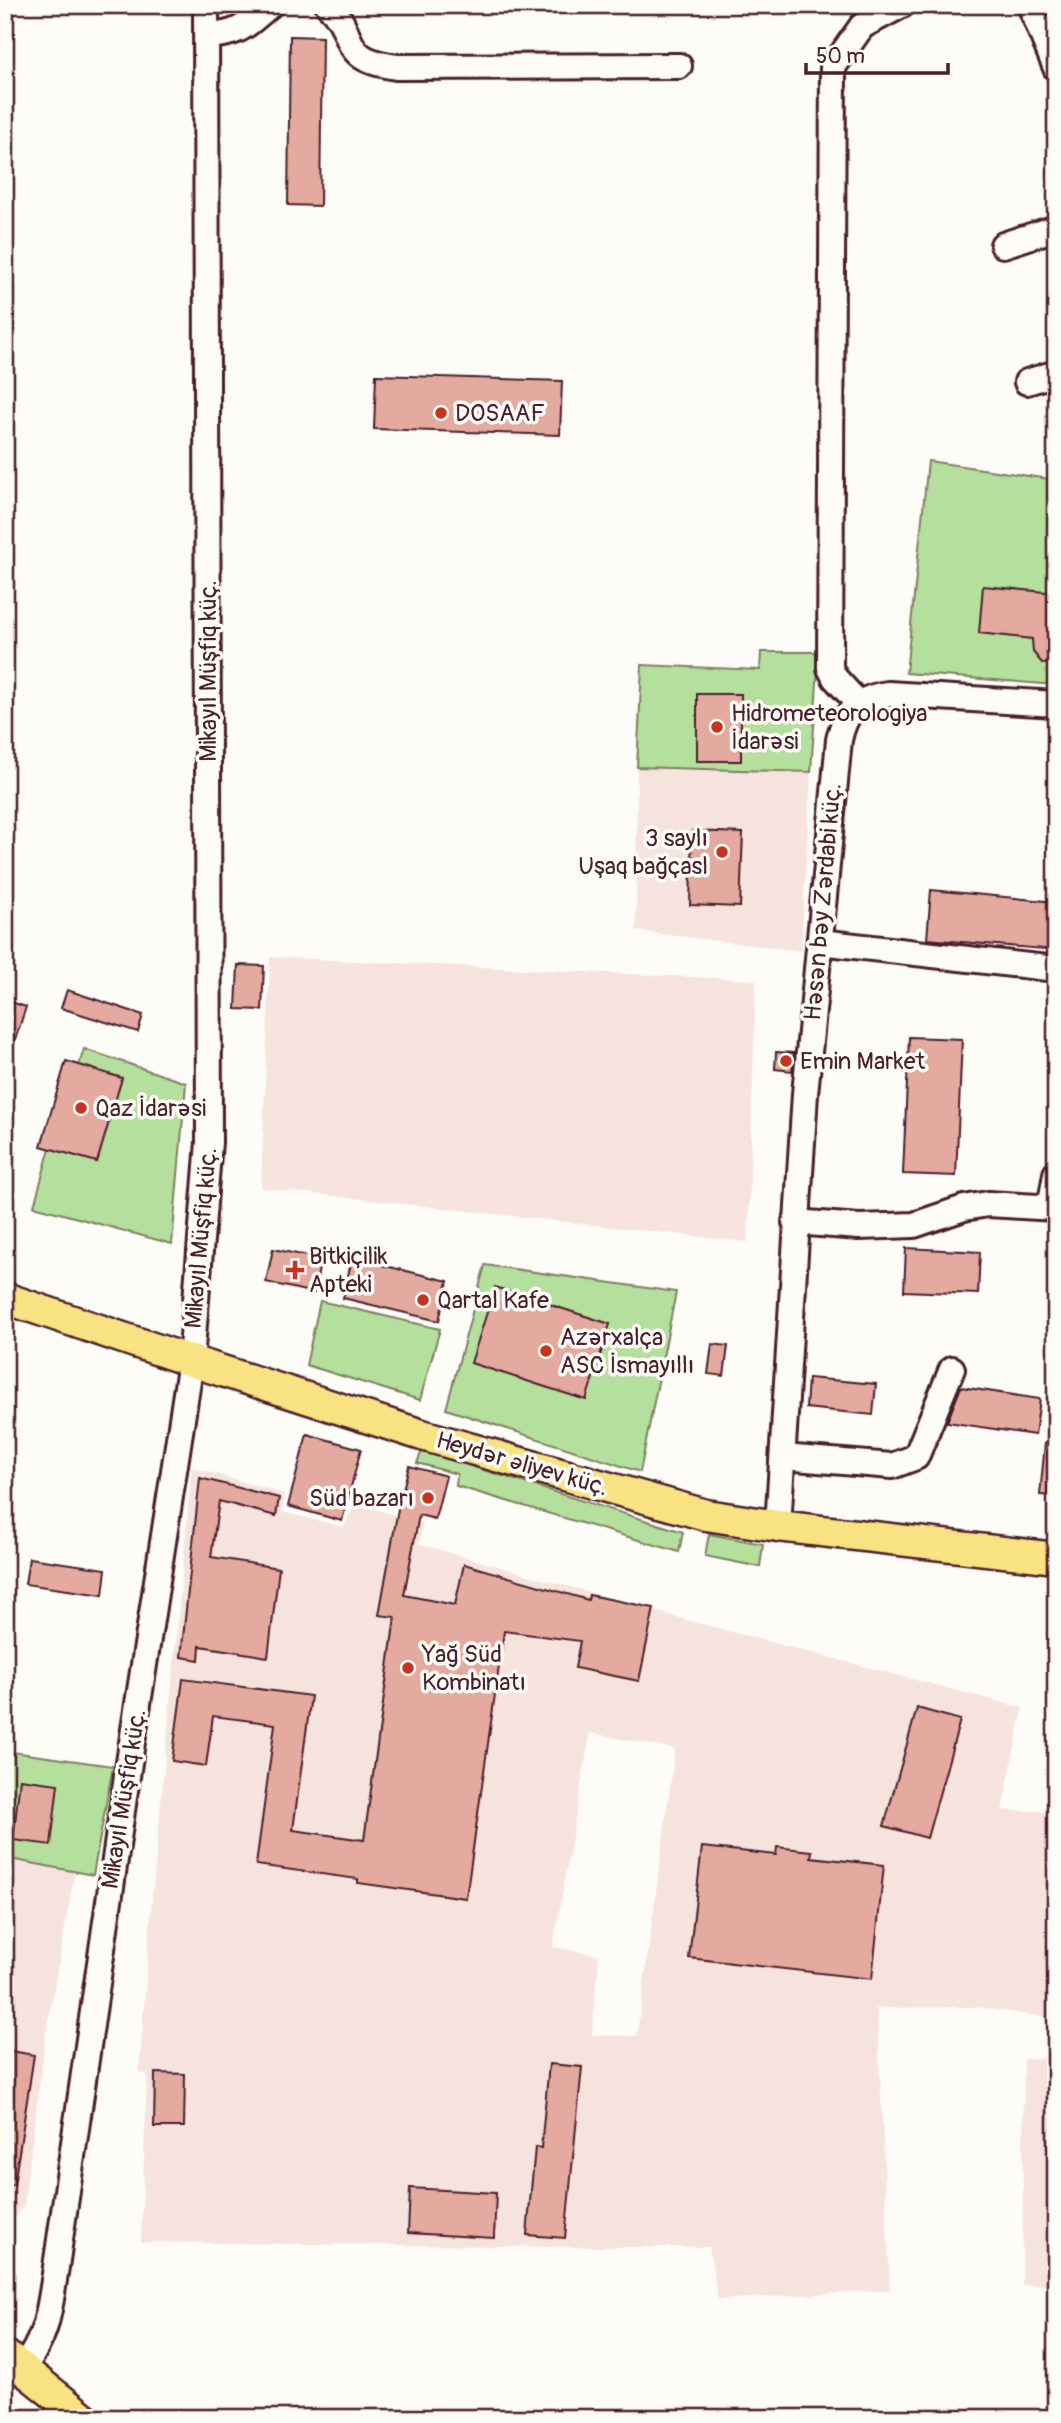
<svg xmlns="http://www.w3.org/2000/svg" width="1061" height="2423" viewBox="0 0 1061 2423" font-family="Pangolin,sans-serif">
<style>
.built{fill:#f6e3dd;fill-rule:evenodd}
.green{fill:#b4df9d;stroke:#7f7f64;stroke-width:2}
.building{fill:#e4aaa0;stroke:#4a1f2b;stroke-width:2}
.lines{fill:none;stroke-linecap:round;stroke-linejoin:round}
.minor-casing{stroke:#4a1f2b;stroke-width:30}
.major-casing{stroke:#4a1f2b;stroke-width:35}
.minor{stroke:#fdfcf7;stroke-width:24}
.major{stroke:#f8e281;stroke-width:30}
.poi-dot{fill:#c8321e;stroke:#fdfcf7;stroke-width:2.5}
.labels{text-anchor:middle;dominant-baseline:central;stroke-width:7;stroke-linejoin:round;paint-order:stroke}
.poi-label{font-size:24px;fill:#4a1f2b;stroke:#fdfcf7;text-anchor:start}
.street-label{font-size:24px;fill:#4a1f2b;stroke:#fdfcf7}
</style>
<rect width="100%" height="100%" fill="#fdfcf7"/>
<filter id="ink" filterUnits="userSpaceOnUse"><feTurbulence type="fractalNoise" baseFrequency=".0143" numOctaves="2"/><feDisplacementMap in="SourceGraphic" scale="14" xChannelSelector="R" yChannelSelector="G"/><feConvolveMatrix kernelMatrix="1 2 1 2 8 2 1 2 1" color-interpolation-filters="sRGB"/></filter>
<g filter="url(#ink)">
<path class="built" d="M 637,767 L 811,772 L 801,951 L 636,931 Z
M 270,957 L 756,980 L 748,1242 L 261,1188 Z
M 192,1467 L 284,1494 L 282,1512 L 344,1527 L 355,1505 L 378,1510 L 423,1524 L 419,1544 L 694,1622 L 1023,1708 L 1002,1810 L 1056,1812 L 1056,2019 L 977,2007 L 877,2008 L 890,2290 L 718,2300 L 709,2247 L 575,2247 L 141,2242 L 147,2074 L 139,2073 L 151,1910 ZM 590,1733 L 675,1749 L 637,2036 L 592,2035 L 599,1955 L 553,1947 Z
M 5,1858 L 75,1871 L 46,2033 L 24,2205 L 5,2234 Z
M 1056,2058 L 1056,2285 L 1022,2285 L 1024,2059 Z"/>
<path class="green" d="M 928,461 L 1056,480 L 1056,685 L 906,673 Z
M 761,652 L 819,652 L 811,772 L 637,767 L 642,665 L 760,670 Z
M 84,1049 L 186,1083 L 172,1244 L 34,1206 L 50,1148 L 97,1162 L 122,1078 L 79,1065 Z
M 485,1265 L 676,1292 L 640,1472 L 446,1409 Z
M 320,1301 L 440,1329 L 420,1400 L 306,1365 Z
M 422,1451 L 683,1532 L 679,1552 L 456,1486 L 457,1474 L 417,1463 Z
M 709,1534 L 763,1544 L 760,1567 L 705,1556 Z
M 5,1751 L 113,1766 L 93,1875 L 5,1858 Z"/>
<path class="building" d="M 290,36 L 322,37 L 320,206 L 288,205 Z
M 376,375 L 562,381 L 560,435 L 374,429 Z
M 983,586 L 1056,593 L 1056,667 L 1042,663 L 1033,652 L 1032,639 L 979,633 Z
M 697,694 L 741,694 L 741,761 L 697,761 Z
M 692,831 L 743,833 L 740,907 L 690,905 Z
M 931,890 L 1056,902 L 1056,950 L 927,939 Z
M 238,965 L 264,966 L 262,1010 L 236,1009 Z
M 67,990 L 143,1015 L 138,1032 L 61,1008 Z
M 5,1000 L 26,1007 L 8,1061 L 5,1061 Z
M 909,1037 L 962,1039 L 956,1176 L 903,1174 Z
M 776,1052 L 794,1053 L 792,1071 L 775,1069 Z
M 66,1061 L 122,1078 L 97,1162 L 41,1146 Z
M 906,1248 L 980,1252 L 978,1294 L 904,1291 Z
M 273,1249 L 321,1259 L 314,1293 L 266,1282 Z
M 352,1258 L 448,1281 L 439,1321 L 343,1298 Z
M 495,1287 L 610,1324 L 586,1400 L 471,1363 Z
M 712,1344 L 728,1346 L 724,1376 L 708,1374 Z
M 808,1378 L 876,1384 L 873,1415 L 806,1408 Z
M 961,1387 L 1040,1399 L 1035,1435 L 947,1422 Z
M 307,1434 L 361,1449 L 342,1521 L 288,1506 Z
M 1045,1443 L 1056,1444 L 1056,1496 L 1040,1495 Z
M 409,1466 L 446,1476 L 435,1519 L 419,1515 L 404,1595 L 455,1605 L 464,1564 L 588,1600 L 589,1595 L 654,1608 L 639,1681 L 575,1668 L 580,1641 L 504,1631 L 466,1898 L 358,1883 L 358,1879 L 256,1865 L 275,1724 L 213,1716 L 206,1766 L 172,1761 L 183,1679 L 311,1696 L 293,1830 L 364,1840 L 395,1617 L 379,1615 L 398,1509 Z
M 200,1478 L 279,1498 L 276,1516 L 219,1501 L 211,1557 L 279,1568 L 268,1657 L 200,1646 L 199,1660 L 181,1657 Z
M 29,1558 L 106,1569 L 103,1595 L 25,1584 Z
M 917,1708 L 960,1720 L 927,1838 L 884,1826 Z
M 20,1779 L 58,1784 L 51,1845 L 13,1840 Z
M 702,1847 L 776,1855 L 777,1847 L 812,1851 L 811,1857 L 884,1865 L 872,1979 L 689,1958 Z
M 11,2051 L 34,2055 L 14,2185 L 5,2185 L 5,2089 Z
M 549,2064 L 582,2067 L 565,2238 L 527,2235 L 535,2147 L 541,2148 Z
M 155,2073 L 185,2074 L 184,2127 L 154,2127 Z
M 410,2188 L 496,2193 L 494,2238 L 408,2233 Z"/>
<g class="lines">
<g class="minor-casing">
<path id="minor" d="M 328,5 C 359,34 335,59 397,67 L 679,66
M 1030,5 L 1056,68
M 207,36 C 241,34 245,26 270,5
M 1003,245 L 1056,228
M 1027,382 L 1056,373
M 858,703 L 835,678 L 830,668 L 833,67 L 862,26 L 902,5
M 820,942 L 1056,969
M 1050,1208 L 1056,1174
M 795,1222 L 859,1227 L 914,1225 L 964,1208 L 988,1204 L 1056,1208
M 783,1457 L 892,1466 L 916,1457 L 952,1369
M 778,1526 L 805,1094 L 839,740 C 845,711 858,698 888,694 L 1056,704
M 23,2368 C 47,2336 49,2313 55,2274 L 131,1749 L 191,1361 L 209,1142 L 206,5"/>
</g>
<g class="major-casing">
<path id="major" d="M 5,1298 L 191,1361 L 422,1435 L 706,1515 L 778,1526 L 1056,1558
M 5,2355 L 84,2418"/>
</g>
<use href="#minor" class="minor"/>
<use href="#major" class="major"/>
</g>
</g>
<g class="poi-dot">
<circle cx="441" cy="413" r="7"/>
<circle cx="717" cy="727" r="7"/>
<circle cx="722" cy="852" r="7"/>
<circle cx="786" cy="1061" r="7"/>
<circle cx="81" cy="1108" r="7"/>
<path d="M291.5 1259.5h7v7h7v7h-7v7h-7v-7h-7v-7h7z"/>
<circle cx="423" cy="1300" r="7"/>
<circle cx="546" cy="1351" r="7"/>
<circle cx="428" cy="1498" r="7"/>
<circle cx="408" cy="1668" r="7"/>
</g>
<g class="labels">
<g class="poi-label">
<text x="455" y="413">DOSAAF</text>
<text x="731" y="713">Hidrometeorologiya<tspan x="731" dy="28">İdarəsi</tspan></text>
<text x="708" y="838" text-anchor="end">3 saylı<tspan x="708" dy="28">Uşaq bağçasl</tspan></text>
<text x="800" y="1061">Emin Market</text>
<text x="95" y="1108">Qaz İdarəsi</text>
<text x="309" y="1256">Bitkiçilik<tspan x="309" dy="28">Apteki</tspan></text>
<text x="437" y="1300">Qartal Kafe</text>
<text x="560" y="1337">Azərxalça<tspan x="560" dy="28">ASC İsmayıllı</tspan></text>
<text x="414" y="1498" text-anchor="end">Süd bazarı</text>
<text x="422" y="1654">Yağ Süd<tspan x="422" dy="28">Kombinatı</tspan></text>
</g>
<g class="street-label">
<text transform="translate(208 671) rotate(-90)">Mikayıl Müşfiq küç.</text>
<text transform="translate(823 902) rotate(-85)">Həsən bəy Zərdabi küç.</text>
<text transform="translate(201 1238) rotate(-85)">Mikayıl Müşfiq küç.</text>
<text transform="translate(522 1464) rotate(16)">Heydər Əliyev küç.</text>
<text transform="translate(124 1799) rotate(-81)">Mikayıl Müşfiq küç.</text>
</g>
</g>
<rect width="1061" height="2423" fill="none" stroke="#fdfcf7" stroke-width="28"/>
<rect x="14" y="14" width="1033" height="2395" fill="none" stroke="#4a1f2b" stroke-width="2.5" filter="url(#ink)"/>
<path d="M806 63v10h142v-10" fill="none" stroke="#4a1f2b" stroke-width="3.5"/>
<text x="816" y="63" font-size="21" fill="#4a1f2b" stroke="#fdfcf7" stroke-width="5" paint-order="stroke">50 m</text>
</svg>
